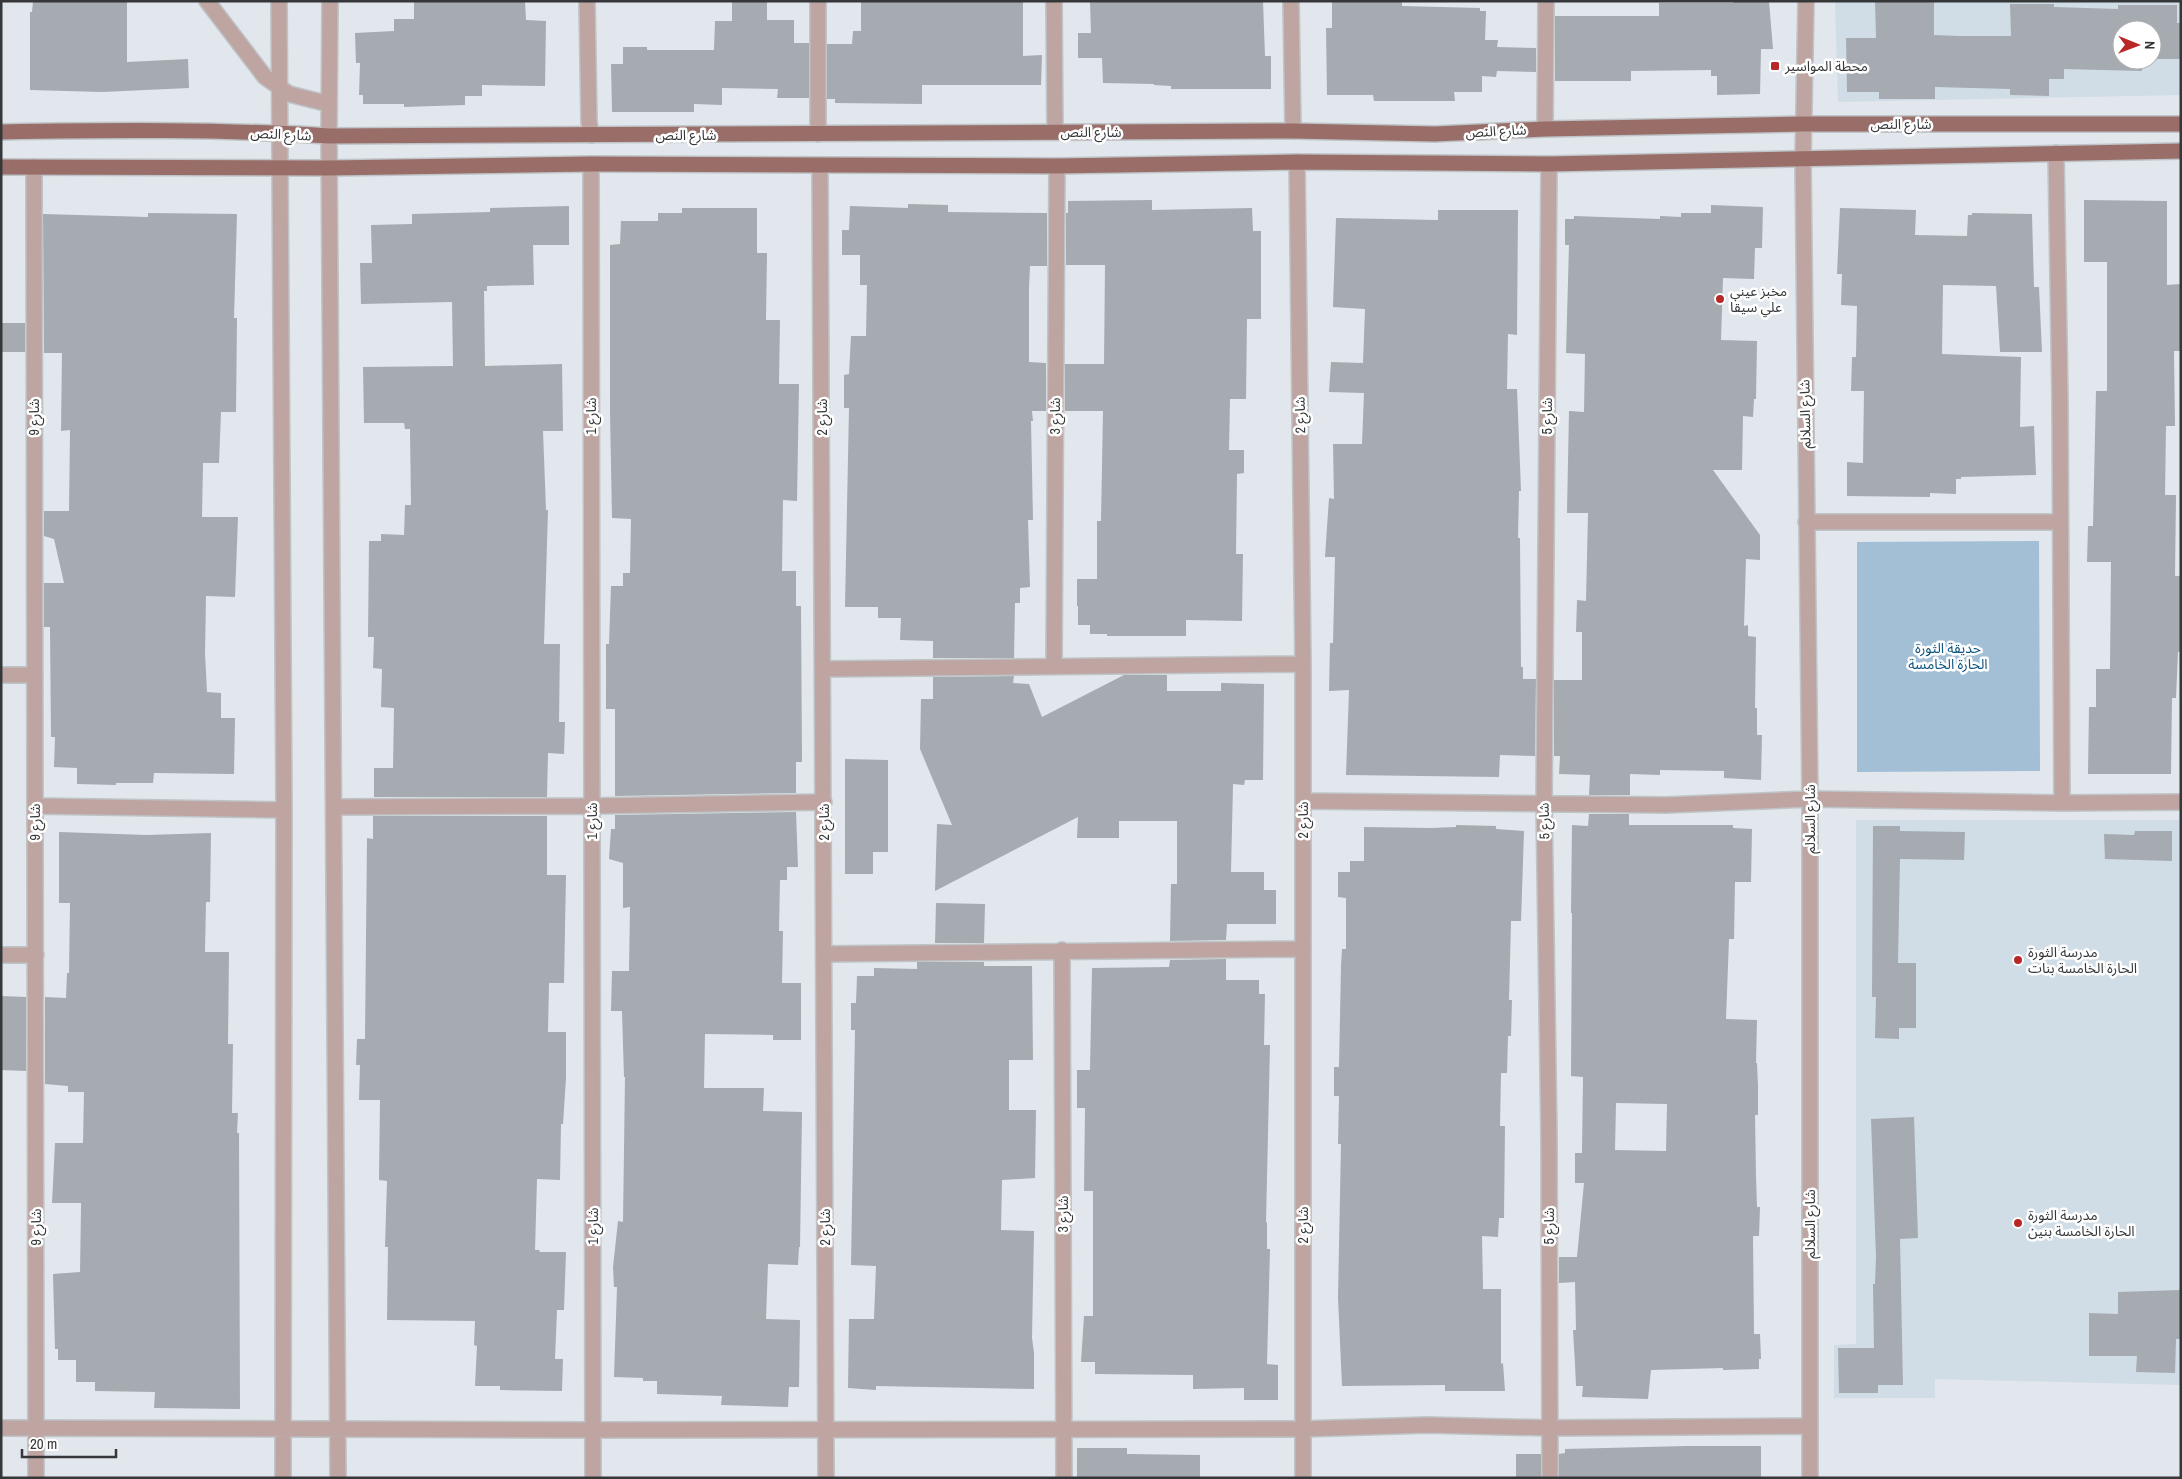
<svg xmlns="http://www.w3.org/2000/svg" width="2182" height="1479" viewBox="0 0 2182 1479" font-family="'Archivo Narrow','Noto Sans Arabic',sans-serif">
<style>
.built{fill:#d0dce6;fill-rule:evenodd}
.green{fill:#a2bfd6}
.building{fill:#a5abb0;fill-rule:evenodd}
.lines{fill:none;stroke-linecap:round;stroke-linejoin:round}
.minor-casing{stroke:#bfc4c8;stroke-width:18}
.major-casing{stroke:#bfc4c8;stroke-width:18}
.minor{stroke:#bea5a2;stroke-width:15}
.major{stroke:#996e69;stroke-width:15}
.poi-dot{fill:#b72827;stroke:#fff;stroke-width:2}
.labels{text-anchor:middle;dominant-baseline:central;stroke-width:5;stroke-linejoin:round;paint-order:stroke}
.poi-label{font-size:14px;fill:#353739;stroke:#fff;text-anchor:start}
.street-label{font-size:14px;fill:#353739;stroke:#fff}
.park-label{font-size:14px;fill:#0c537d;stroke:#fff}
</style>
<rect width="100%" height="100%" fill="#e1e7ec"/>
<path class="built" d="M 1835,1 L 2181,1 L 2181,95 L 1838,102 ZM 2122,30 L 2152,30 L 2152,60 L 2122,60 Z
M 1856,820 L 2181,820 L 2181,1385 L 1935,1379 L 1935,1398 L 1834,1398 L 1834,1345 L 1856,1344 Z"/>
<path class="green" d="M 2039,541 L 2040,771 L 1857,772 L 1857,542 Z"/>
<path class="building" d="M 33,1 L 127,1 L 127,62 L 188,59 L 189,88 L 102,92 L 30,90 L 30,12 L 32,12 Z
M 414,1 L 525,1 L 526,20 L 546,21 L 545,86 L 482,85 L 482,96 L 465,96 L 465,105 L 404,107 L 404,104 L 363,104 L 363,95 L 359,95 L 360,63 L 356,63 L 355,33 L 394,31 L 394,19 L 414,19 Z
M 732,1 L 767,1 L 767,20 L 794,20 L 794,43 L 809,43 L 809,98 L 777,98 L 778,89 L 722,88 L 722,105 L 694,104 L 694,112 L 612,112 L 611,64 L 623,64 L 623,47 L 647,47 L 647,50 L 714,50 L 715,21 L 732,21 Z
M 861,1 L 1023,1 L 1023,56 L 1042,55 L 1041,85 L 922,85 L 922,104 L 835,103 L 835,99 L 827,99 L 827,44 L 852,44 L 853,31 L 861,31 Z
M 1090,1 L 1263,1 L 1265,56 L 1271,56 L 1271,89 L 1171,89 L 1171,86 L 1154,85 L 1154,84 L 1103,83 L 1102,58 L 1078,58 L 1078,33 L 1091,33 Z
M 1332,1 L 1402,1 L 1402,6 L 1480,8 L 1480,11 L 1486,11 L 1485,40 L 1498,40 L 1497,47 L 1536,48 L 1536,72 L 1497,71 L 1496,77 L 1482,76 L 1482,92 L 1454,92 L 1455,101 L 1374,101 L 1373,95 L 1327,95 L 1326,28 L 1332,28 Z
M 1733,1 L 1769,1 L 1773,49 L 1761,49 L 1760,94 L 1717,95 L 1717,76 L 1711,76 L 1711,70 L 1631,71 L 1631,81 L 1555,81 L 1555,16 L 1659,16 L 1659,3 L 1733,3 Z
M 1875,1 L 1934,1 L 1934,35 L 1959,36 L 2011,36 L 2010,4 L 2054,4 L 2054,7 L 2118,9 L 2118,5 L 2177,5 L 2177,23 L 2181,23 L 2181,59 L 2152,59 L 2152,30 L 2122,30 L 2122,60 L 2142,60 L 2142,71 L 2064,69 L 2064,79 L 2049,79 L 2049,96 L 2010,95 L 2010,89 L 1935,87 L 1935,99 L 1879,99 L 1879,92 L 1847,92 L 1846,38 L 1876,38 Z
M 1152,200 L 1152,210 L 1252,208 L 1253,231 L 1261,231 L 1261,319 L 1247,319 L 1246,399 L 1230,399 L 1229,450 L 1244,450 L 1244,473 L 1237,474 L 1236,554 L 1243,554 L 1242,621 L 1186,620 L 1186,636 L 1107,636 L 1107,634 L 1090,634 L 1090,625 L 1078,625 L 1078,606 L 1077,606 L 1077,579 L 1097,579 L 1097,521 L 1101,521 L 1103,411 L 1065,411 L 1065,364 L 1104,364 L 1105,265 L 1066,265 L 1066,213 L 1068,213 L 1068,201 Z
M 2084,200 L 2167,201 L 2167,285 L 2181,284 L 2181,351 L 2174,351 L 2175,426 L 2166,426 L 2165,495 L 2176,495 L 2175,576 L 2181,576 L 2181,651 L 2178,652 L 2176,698 L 2172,698 L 2171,774 L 2088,774 L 2089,707 L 2096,707 L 2096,669 L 2110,669 L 2111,562 L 2087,562 L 2088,526 L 2093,526 L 2096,391 L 2107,391 L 2107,262 L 2084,262 Z
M 908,204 L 948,205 L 948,212 L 1047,213 L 1047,266 L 1030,266 L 1029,288 L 1029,362 L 1046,363 L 1046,411 L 1032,411 L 1033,421 L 1031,421 L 1033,520 L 1028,520 L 1030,587 L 1020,588 L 1020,603 L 1015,603 L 1014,658 L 933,658 L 933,641 L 900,640 L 901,618 L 878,618 L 878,607 L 845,607 L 849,408 L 844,408 L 844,375 L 849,374 L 851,336 L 866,336 L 867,285 L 860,285 L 860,255 L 842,255 L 842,230 L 849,230 L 850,206 L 908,208 Z
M 1711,205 L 1763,207 L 1762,248 L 1755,248 L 1754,279 L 1723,278 L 1721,340 L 1757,341 L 1756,399 L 1754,399 L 1753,417 L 1743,416 L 1742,470 L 1713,470 L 1760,535 L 1760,560 L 1746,559 L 1744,626 L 1748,625 L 1748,636 L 1756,637 L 1755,708 L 1757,708 L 1757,735 L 1762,735 L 1761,780 L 1724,778 L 1724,771 L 1660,770 L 1660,775 L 1630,774 L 1630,795 L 1589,795 L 1590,775 L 1559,774 L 1560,756 L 1554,756 L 1554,680 L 1582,680 L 1582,632 L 1576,632 L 1577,600 L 1586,601 L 1588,513 L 1567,513 L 1569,411 L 1584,412 L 1585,354 L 1566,353 L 1569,245 L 1565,245 L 1565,219 L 1574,219 L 1574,216 L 1660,219 L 1660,216 L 1681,217 L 1681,213 L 1711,213 Z
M 569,206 L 569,245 L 533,245 L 534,285 L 487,286 L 487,291 L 484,291 L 485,366 L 562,364 L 563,431 L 543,431 L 546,510 L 548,510 L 544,644 L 560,644 L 559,722 L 565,722 L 564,754 L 548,753 L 547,797 L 374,797 L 374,768 L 393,768 L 394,708 L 381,707 L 382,669 L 373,668 L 374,637 L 368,637 L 369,541 L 381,541 L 381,534 L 404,535 L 405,505 L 411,505 L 410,429 L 405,429 L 404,423 L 364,423 L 363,367 L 453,366 L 452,302 L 361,304 L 360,263 L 372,263 L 371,225 L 412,224 L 412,214 L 490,212 L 490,208 Z
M 682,208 L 757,208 L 757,253 L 767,253 L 766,320 L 780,320 L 779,384 L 799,384 L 797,501 L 783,500 L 782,571 L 796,571 L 796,606 L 801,606 L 802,762 L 796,762 L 796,793 L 615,796 L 615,709 L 606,709 L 606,644 L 609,644 L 611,586 L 623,586 L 623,573 L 630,573 L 631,519 L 612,518 L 610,412 L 610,245 L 620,244 L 621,221 L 658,221 L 658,213 L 682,213 Z
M 1840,208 L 1916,210 L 1915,235 L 1967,236 L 1968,215 L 1972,215 L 1972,213 L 2032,214 L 2034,287 L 2039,287 L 2042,352 L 2000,352 L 1996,286 L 1943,285 L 1942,354 L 2021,357 L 2020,427 L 2034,426 L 2036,475 L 1961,477 L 1961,479 L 1956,479 L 1956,494 L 1930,493 L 1930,497 L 1847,496 L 1847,462 L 1863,463 L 1864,391 L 1851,391 L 1852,357 L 1856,357 L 1857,306 L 1841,305 L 1842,274 L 1837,274 Z
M 1438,210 L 1518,210 L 1517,335 L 1508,334 L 1507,389 L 1517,389 L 1521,491 L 1519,491 L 1518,538 L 1520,538 L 1521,667 L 1523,667 L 1523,679 L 1536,679 L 1535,756 L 1500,755 L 1499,777 L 1346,775 L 1349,690 L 1329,691 L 1330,643 L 1333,643 L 1335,557 L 1325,557 L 1329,498 L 1334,499 L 1333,444 L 1362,444 L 1364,393 L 1329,392 L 1331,362 L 1363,363 L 1365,309 L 1333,307 L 1336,218 L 1438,220 Z
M 148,213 L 237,214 L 234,318 L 237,318 L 236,412 L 221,412 L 219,463 L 203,463 L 202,517 L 238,517 L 235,597 L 206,596 L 205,653 L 207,692 L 221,693 L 221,718 L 235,718 L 234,774 L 154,773 L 153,783 L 116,783 L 116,785 L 77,784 L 77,768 L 54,767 L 55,737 L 51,737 L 50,627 L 44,627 L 44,583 L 64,583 L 54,539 L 44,536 L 44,511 L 69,511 L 70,430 L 61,431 L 62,353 L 44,353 L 43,214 L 148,217 Z
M 1,323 L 25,323 L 25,352 L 1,352 Z
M 1124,675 L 1167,675 L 1167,691 L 1221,691 L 1221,683 L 1264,684 L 1263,780 L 1245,780 L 1244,785 L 1233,784 L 1231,872 L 1264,872 L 1264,890 L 1276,890 L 1276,924 L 1227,924 L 1226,940 L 1170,941 L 1171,884 L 1177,884 L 1177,821 L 1119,821 L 1119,838 L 1077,838 L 1078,817 L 935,891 L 937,824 L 952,825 L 920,749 L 921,699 L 933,699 L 933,677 L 1014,676 L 1013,683 L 1029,684 L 1042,717 Z
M 845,759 L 888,760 L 888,852 L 873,852 L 873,874 L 845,874 Z
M 796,812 L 798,867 L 787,867 L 787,880 L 780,880 L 779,931 L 783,931 L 782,983 L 801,983 L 801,1040 L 773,1040 L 773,1035 L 705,1034 L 704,1088 L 764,1088 L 763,1111 L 802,1112 L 800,1247 L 799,1247 L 798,1265 L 768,1264 L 766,1319 L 800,1320 L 799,1387 L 789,1387 L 788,1407 L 721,1405 L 722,1396 L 657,1394 L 657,1381 L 643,1381 L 643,1378 L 614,1377 L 617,1287 L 614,1287 L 613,1267 L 618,1221 L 623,1222 L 625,1077 L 624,1077 L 622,1011 L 611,1011 L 612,971 L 629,971 L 630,907 L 623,908 L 623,863 L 609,859 L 611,829 L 615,829 L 615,815 Z
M 1589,814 L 1629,814 L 1629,825 L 1733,825 L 1733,828 L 1752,829 L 1751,882 L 1735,882 L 1734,939 L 1729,939 L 1726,1019 L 1757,1020 L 1756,1063 L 1757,1063 L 1758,1086 L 1758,1115 L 1755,1115 L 1756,1177 L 1757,1207 L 1760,1207 L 1759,1236 L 1753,1236 L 1754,1334 L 1760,1334 L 1761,1359 L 1759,1359 L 1759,1369 L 1723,1370 L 1723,1368 L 1651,1370 L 1648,1399 L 1582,1397 L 1583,1386 L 1576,1386 L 1575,1364 L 1573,1330 L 1576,1330 L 1575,1282 L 1559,1283 L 1559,1257 L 1577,1257 L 1584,1183 L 1575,1183 L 1575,1153 L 1582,1153 L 1583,1077 L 1571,1076 L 1572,913 L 1571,913 L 1572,825 L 1588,826 ZM 1616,1103 L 1667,1104 L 1666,1151 L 1615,1150 Z
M 373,816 L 547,816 L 547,875 L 566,875 L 564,983 L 549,983 L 548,1032 L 566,1032 L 566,1078 L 563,1124 L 561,1124 L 560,1180 L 537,1179 L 535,1250 L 540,1250 L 539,1252 L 566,1252 L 564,1310 L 557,1310 L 555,1359 L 563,1359 L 562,1391 L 500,1390 L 500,1386 L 475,1386 L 477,1346 L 474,1345 L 475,1321 L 387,1320 L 388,1247 L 385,1247 L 387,1181 L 379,1180 L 380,1100 L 359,1100 L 360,1065 L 356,1065 L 357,1039 L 365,1039 L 367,838 L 373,839 Z
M 1456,825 L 1496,826 L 1496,829 L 1524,831 L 1521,921 L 1511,921 L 1509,1000 L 1512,1000 L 1511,1036 L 1508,1036 L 1507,1073 L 1501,1073 L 1500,1126 L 1505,1126 L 1504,1218 L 1499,1218 L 1498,1237 L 1482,1236 L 1483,1289 L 1501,1289 L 1501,1364 L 1503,1363 L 1505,1391 L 1445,1391 L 1445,1385 L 1342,1386 L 1338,1298 L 1341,1144 L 1338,1144 L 1339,1096 L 1334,1096 L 1334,1067 L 1339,1067 L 1341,966 L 1342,949 L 1346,949 L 1346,898 L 1338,897 L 1338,872 L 1350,872 L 1350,861 L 1364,861 L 1364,827 L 1431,828 L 1456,827 Z
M 1873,826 L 1900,826 L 1900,831 L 1965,832 L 1964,860 L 1900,859 L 1898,963 L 1916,963 L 1916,1028 L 1899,1028 L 1899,1039 L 1875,1038 L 1876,997 L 1872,997 Z
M 2135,831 L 2172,831 L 2172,861 L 2105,859 L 2104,834 L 2134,835 Z
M 59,832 L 147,835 L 211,833 L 210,902 L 206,902 L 205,952 L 229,952 L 228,1044 L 233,1044 L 232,1113 L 238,1113 L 237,1133 L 239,1133 L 240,1409 L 154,1408 L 155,1392 L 95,1391 L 95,1382 L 76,1382 L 76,1360 L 58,1360 L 58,1349 L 55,1349 L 53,1274 L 80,1272 L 81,1209 L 81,1203 L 52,1203 L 55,1143 L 83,1143 L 84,1092 L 68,1092 L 68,1086 L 45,1084 L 45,997 L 66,998 L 67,973 L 69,973 L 70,903 L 59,903 Z
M 936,903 L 985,904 L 984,943 L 935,943 Z
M 1226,959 L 1226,980 L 1259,980 L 1259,994 L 1265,994 L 1264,1045 L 1270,1045 L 1266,1222 L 1267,1223 L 1267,1249 L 1270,1249 L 1267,1364 L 1278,1365 L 1278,1400 L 1244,1400 L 1244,1388 L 1193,1389 L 1193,1375 L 1095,1374 L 1095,1362 L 1081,1362 L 1084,1316 L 1093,1316 L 1093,1191 L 1084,1191 L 1085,1108 L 1077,1108 L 1077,1070 L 1090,1070 L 1092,968 L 1169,967 L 1170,960 Z
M 917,962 L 984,962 L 984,966 L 1032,966 L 1033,1060 L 1009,1060 L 1009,1110 L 1036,1110 L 1035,1178 L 1002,1180 L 1001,1230 L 1034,1231 L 1032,1338 L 1034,1353 L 1034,1389 L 876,1386 L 876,1390 L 848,1388 L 849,1319 L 874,1319 L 876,1266 L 851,1265 L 855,1030 L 851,1030 L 851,1003 L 856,1003 L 857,976 L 874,976 L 874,968 L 917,969 Z
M 1,996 L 26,997 L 26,1071 L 1,1070 Z
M 1914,1117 L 1918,1238 L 1900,1239 L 1903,1385 L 1878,1385 L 1878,1393 L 1839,1393 L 1838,1348 L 1874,1348 L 1873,1284 L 1875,1284 L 1876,1257 L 1871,1119 Z
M 2181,1290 L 2181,1339 L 2176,1339 L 2175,1373 L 2136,1372 L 2137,1356 L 2089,1356 L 2089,1313 L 2118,1314 L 2118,1292 Z
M 1687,1446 L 1761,1446 L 1761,1478 L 1559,1478 L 1559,1454 L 1565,1453 L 1565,1449 Z
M 1077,1448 L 1127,1448 L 1127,1454 L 1200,1455 L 1200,1478 L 1077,1478 Z
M 1516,1454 L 1541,1454 L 1541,1478 L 1516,1478 Z"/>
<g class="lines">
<g class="minor-casing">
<path id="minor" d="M 207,1 L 265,77 L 289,94 L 329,104
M 279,1 L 284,810 L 283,1478
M 330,1 L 329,136 L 338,1478
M 587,1 L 589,122 L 591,135
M 818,1 L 818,134
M 1054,1 L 1055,132
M 1291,1 L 1293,131
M 1806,1 L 1803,160 L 1810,799 L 1810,1478
M 1545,129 L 1546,1
M 2056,153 L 2060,402 L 2062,803
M 1297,162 L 1303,664 L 1303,1478
M 591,164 L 593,1478
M 1549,164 L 1544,803 L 1549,1139 L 1550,1478
M 820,166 L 826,1478
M 34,167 L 36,1478
M 1806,522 L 2060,522
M 1054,666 L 1057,166
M 823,669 L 1303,664
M 1,675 L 35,675
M 1303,801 L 1666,805 L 1810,799 L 2062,803 L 2181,802
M 35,806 L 284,810
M 334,807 L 592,806 L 824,802
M 1062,950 L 1064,1478
M 825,954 L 1303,949
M 1,955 L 36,955
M 1,1428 L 593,1430 L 1303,1429 L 1427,1425 L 1550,1428 L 1810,1426"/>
</g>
<g class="major-casing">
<path id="major" d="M 1,132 C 110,130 220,129 329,136 L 1293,131 L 1435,134 L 1545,129 L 1803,124 L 2181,124
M 1,167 L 329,168 L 591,164 L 1057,166 L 1297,162 L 1549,164 L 2181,151"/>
</g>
<use href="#minor" class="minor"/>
<use href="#major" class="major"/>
</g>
<g class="poi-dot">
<rect x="1770" y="61" width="10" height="10" rx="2.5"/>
<circle cx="1720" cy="299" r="5"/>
<circle cx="2018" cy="960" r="5"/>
<circle cx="2018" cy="1223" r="5"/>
</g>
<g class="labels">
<g class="poi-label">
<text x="1785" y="66">محطة المواسير</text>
<text x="1730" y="291">مخبز عيني<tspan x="1730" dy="16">علي سيقا</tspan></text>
<text x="2028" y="952">مدرسة الثورة<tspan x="2028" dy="16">الحارة الخامسة بنات</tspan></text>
<text x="2028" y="1215">مدرسة الثورة<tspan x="2028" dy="16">الحارة الخامسة بنين</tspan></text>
</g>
<g class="street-label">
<text x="1901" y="124">شارع النص</text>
<text transform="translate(1496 131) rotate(-3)">شارع النص</text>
<text x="1091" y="132">شارع النص</text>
<text transform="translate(281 134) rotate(3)">شارع النص</text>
<text x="686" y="135">شارع النص</text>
<text transform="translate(1805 414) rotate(-91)">شارع السلالم</text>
<text transform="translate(1300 415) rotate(-91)">شارع 2</text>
<text transform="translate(591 416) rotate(-90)">شارع 1</text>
<text transform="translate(1055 416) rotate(-90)">شارع 3</text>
<text transform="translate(1547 416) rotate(-90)">شارع 5</text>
<text transform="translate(34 417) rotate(-90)">شارع 9</text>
<text transform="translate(822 417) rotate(-90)">شارع 2</text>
<text transform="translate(1810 819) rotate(-90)">شارع السلالم</text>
<text transform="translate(1303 820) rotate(-90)">شارع 2</text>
<text transform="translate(592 821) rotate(-90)">شارع 1</text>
<text transform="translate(1544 821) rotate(-91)">شارع 5</text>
<text transform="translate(35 822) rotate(-90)">شارع 9</text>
<text transform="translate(824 822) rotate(-90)">شارع 2</text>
<text transform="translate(1063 1214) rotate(-90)">شارع 3</text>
<text transform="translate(1810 1224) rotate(-90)">شارع السلالم</text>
<text transform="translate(1303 1225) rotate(-90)">شارع 2</text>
<text transform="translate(593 1226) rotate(-90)">شارع 1</text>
<text transform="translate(1549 1226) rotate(-90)">شارع 5</text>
<text transform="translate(36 1227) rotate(-90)">شارع 9</text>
<text transform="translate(825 1227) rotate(-90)">شارع 2</text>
</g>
<g class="park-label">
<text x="1948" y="648">حديقة الثورة<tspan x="1948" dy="16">الحارة الخامسة</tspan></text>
</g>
</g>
<rect width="2182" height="1479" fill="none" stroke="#353739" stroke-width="5"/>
<g transform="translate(2137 45) rotate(91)"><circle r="24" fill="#ffffff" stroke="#aeafb0"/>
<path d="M0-4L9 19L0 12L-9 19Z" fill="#b72827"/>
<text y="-8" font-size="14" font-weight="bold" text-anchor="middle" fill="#353739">N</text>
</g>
<path d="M22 1449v8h94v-8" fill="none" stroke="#353739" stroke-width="2.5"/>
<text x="30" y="1449" font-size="15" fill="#353739" stroke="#ffffff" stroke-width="4" paint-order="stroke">20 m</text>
</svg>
